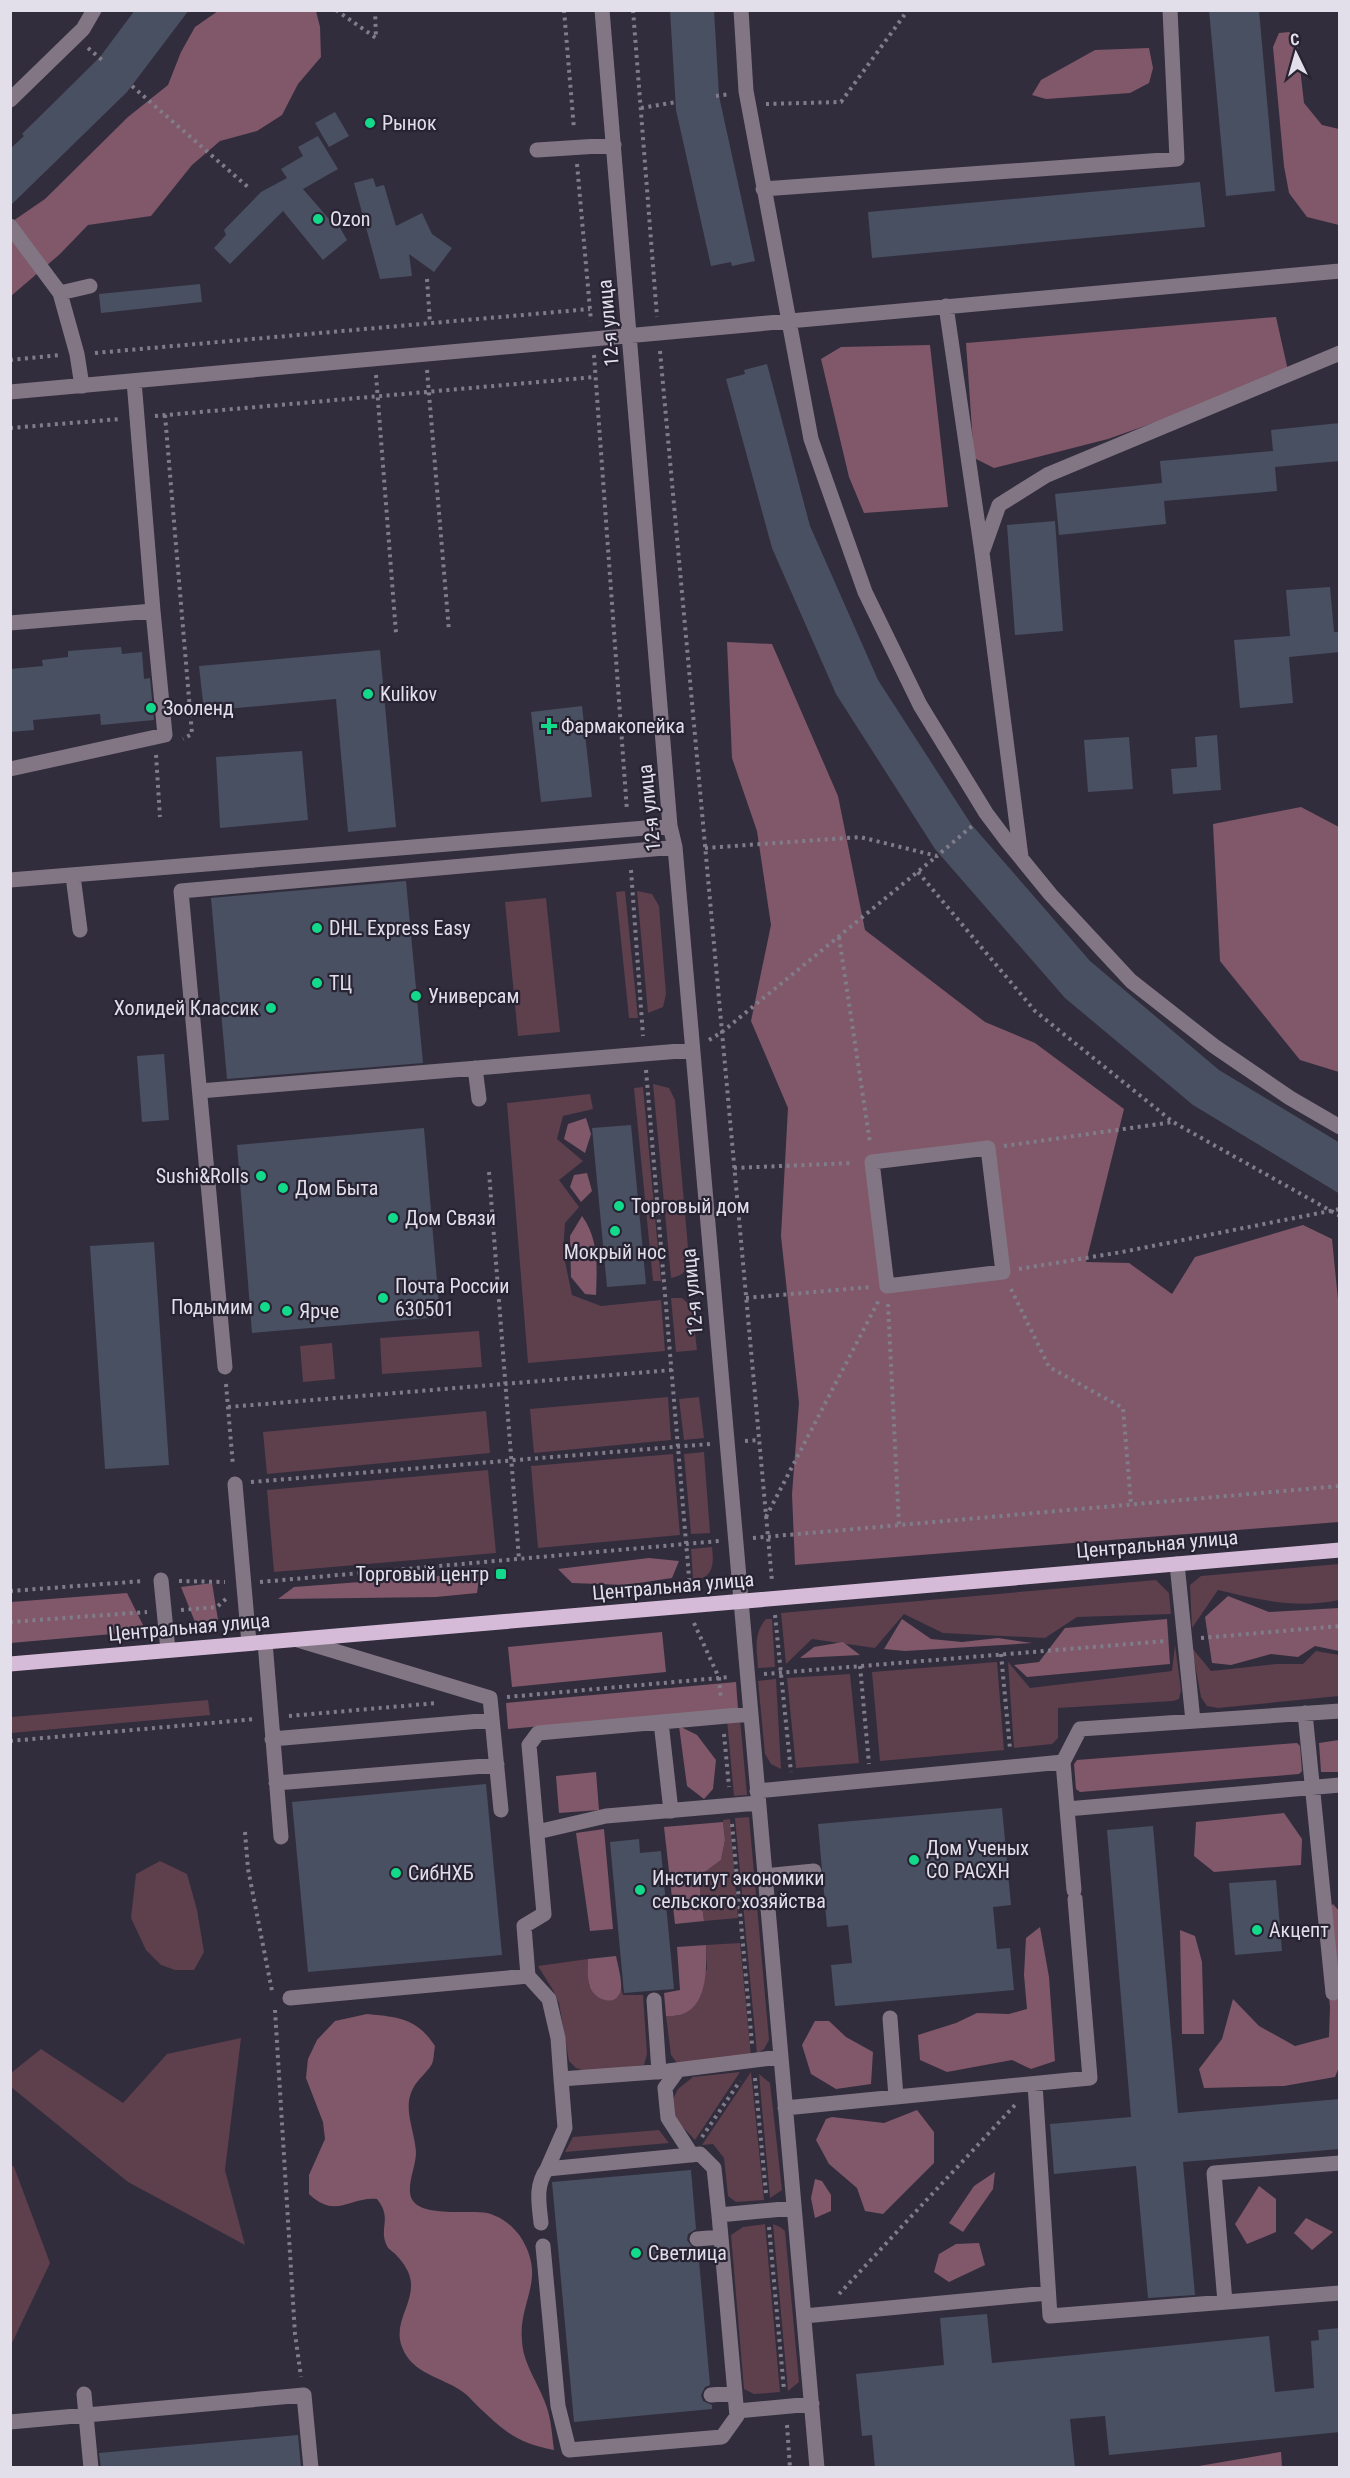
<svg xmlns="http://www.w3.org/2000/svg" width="1350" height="2478" viewBox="0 0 1350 2478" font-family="'Roboto Condensed',sans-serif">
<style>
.green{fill:#5e3f4c}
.forest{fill:#805869;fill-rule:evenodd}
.building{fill:#495061}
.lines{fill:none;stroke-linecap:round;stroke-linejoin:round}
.path{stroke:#807c8a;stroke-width:4;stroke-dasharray:3 4.5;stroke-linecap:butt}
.minor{stroke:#837684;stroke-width:15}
.major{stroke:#d6bbd8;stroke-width:15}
.poi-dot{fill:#13d98a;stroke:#272333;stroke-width:2}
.labels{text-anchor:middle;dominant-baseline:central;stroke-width:4.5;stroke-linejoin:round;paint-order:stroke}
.poi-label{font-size:20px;fill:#e2dfea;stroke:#272333;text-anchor:start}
.street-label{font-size:20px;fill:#e2dfea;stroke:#272333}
</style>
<rect width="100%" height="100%" fill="#312d3d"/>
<path class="green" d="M 625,891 L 638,1018 L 629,1018 L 616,892 Z
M 637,891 L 652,894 L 659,906 L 666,994 L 663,1007 L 648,1013 Z
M 546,898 L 560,1032 L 518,1036 L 505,902 Z
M 653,1084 L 669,1088 L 675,1100 L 689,1259 C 688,1271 682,1276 671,1278 Z
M 643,1087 L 661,1281 L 653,1281 L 634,1088 Z
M 590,1094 L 593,1109 L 563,1116 L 557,1139 L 583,1161 L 559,1180 L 579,1207 L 565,1223 L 563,1252 L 572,1295 L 601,1306 L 661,1300 L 665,1351 L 528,1363 L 507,1103 Z
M 671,1298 L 682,1298 L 692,1307 L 697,1350 L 676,1352 Z
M 479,1331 L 482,1367 L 382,1374 L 380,1338 Z
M 332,1343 L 335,1379 L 303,1382 L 300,1346 Z
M 668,1397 L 671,1440 L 534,1453 L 530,1409 Z
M 699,1397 L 704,1438 L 684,1440 L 679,1399 Z
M 486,1411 L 490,1453 L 267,1474 L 263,1432 Z
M 704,1452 L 710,1533 L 691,1534 L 684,1454 Z
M 673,1454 L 680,1535 L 538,1548 L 531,1466 Z
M 488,1470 L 496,1553 L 274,1572 L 267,1490 Z
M 712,1547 C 714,1563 714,1579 693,1580 L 691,1549 Z
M 1339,1564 L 1339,1600 C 1296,1609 1260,1600 1218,1590 L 1192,1628 L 1190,1585 L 1201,1576 Z
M 1156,1580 L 1169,1593 L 1171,1614 L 1077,1617 L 1045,1638 L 943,1633 L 904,1614 L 875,1648 L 812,1639 L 786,1664 L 781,1613 Z
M 766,1619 L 772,1619 L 775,1667 L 758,1668 C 757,1650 753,1634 766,1619 Z
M 1175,1645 L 1181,1690 L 1179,1699 L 1173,1701 L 1058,1708 L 1058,1738 L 1052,1744 L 1014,1748 L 1008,1662 L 1030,1688 L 1172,1671 Z
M 1192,1648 L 1211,1671 L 1276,1664 L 1303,1664 L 1316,1651 L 1339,1655 L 1339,1696 L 1218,1708 L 1207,1706 L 1201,1697 Z
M 997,1662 L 1004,1750 L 880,1761 L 872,1672 Z
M 850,1674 L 859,1763 L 796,1768 L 787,1678 Z
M 776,1679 L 781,1769 L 771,1764 L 765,1754 L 758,1681 Z
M 208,1700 L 210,1715 L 11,1733 L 11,1717 Z
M 740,1719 L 747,1795 L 734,1796 L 727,1720 Z
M 749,1817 L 769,2040 L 764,2049 L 757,2054 L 735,1818 Z
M 730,1819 L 738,1918 L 704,1921 L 700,1890 L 702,1874 L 721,1860 L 725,1840 L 723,1820 Z
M 160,1861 L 187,1874 L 197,1910 L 204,1952 L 194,1970 L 175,1970 L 161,1965 L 146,1950 L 131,1918 L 136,1874 Z
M 740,1943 L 751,2056 L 677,2063 L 671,2055 L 666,2016 L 677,2016 L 707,1969 L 706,1945 Z
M 588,1959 L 589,1986 L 618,1997 L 621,1988 L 623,1995 L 643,1995 L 647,2054 L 644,2065 L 585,2071 L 576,2068 L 569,2061 L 559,2003 L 553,1990 L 538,1966 Z
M 241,2038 L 225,2170 L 245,2245 L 128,2182 L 11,2087 L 11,2073 L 41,2049 L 123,2103 L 167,2054 Z
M 740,2072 L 695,2140 L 675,2119 L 673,2099 L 678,2089 L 693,2077 Z
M 751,2072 L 764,2200 L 736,2202 L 728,2196 L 724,2158 L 713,2144 L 702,2145 Z
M 759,2074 L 770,2083 L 782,2190 L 770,2198 Z
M 659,2130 L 669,2143 L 565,2152 L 573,2137 Z
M 11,2165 L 14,2167 L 50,2263 L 11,2345 Z
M 765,2224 L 780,2392 L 754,2394 L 744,2389 L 731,2235 L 743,2227 Z
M 773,2224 L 780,2227 L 785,2231 L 799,2382 L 788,2391 Z"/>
<path class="forest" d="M 218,11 L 316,11 L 320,27 L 321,57 L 298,84 L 282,115 L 257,131 L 220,141 L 192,165 L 151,216 L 88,225 L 60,254 L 11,296 L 10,223 L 45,199 L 128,117 L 168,85 L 181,52 L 195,27 Z
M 1289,32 L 1297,41 L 1304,103 L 1322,125 L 1339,129 L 1339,225 L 1307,217 L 1289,193 L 1284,166 L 1273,47 L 1279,33 Z
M 1149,48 L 1153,68 L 1149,83 L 1130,93 L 1046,99 L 1032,95 L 1041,80 L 1095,50 Z
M 1276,317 L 1289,375 L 1108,439 L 994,468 L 974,458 L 966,343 Z
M 930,345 L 948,507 L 864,513 L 849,477 L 821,359 L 841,347 Z
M 727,642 L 772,644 L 838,796 L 865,930 L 985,1022 L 1035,1043 L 1124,1109 L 1086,1262 L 1129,1263 L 1172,1294 L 1195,1257 L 1303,1225 L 1332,1239 L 1340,1320 L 1339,1522 L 795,1565 L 792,1494 L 799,1403 L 781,1236 L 788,1108 L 751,1021 L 771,925 L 757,831 L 732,758 ZM 988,1149 L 1003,1272 L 887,1286 L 872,1162 Z
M 1301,807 L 1339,827 L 1339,1072 L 1300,1060 L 1220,961 L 1213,824 Z
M 586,1118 L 591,1134 L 585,1153 L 564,1139 L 568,1124 Z
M 587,1173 L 592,1191 L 581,1202 L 570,1187 L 574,1175 Z
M 582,1216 C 599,1239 597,1267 596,1295 L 585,1294 L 571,1277 L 570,1236 Z
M 649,1558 L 679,1561 L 672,1578 L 625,1585 L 572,1583 L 558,1569 Z
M 480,1573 L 477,1593 L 436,1597 L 278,1599 L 294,1587 Z
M 212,1583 L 218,1620 L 195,1622 L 181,1587 Z
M 127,1593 L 146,1631 L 11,1643 L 11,1602 Z
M 1228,1596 L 1269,1612 L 1339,1608 L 1339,1651 L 1315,1646 L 1298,1657 L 1271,1654 L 1231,1665 L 1212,1663 L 1205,1617 Z
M 902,1619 L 931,1639 L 962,1642 L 998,1638 L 1032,1643 L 905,1651 L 884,1649 Z
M 1167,1619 L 1170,1664 L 1027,1677 L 1014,1665 L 1039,1662 L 1065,1628 Z
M 662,1632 L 666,1672 L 512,1687 L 508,1647 Z
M 843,1642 L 860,1655 L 800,1658 L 814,1647 Z
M 736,1682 L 738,1709 L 508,1729 L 506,1703 Z
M 679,1726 L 697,1735 L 716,1760 L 713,1789 L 704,1799 L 687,1786 Z
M 1339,1740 L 1339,1772 L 1321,1772 L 1319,1743 Z
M 1297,1743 L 1300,1746 L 1302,1771 L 1299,1774 L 1080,1792 L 1076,1789 L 1074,1764 L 1077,1760 Z
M 596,1772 L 599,1810 L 559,1813 L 556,1776 Z
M 1284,1813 L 1302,1839 L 1301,1865 L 1214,1872 L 1194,1856 L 1196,1822 Z
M 723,1822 L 725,1840 L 721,1860 L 702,1874 L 700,1890 L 704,1921 L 675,1924 L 664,1827 Z
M 604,1829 L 613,1929 L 590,1931 L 576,1833 Z
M 1333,1904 L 1340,1912 L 1340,2065 L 1335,2077 L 1284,2086 L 1204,2088 L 1199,2069 L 1222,2039 L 1233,1999 L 1259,2026 L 1295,2046 L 1329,2037 L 1330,2007 L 1321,1916 Z
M 1040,1927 L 1049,1977 L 1055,2061 L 1031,2069 L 1012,2060 L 947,2072 L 920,2060 L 918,2035 L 956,2023 L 977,2013 L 1009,2014 L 1027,2009 L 1024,1975 L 1026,1938 Z
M 1180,1930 L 1195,1936 L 1202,1962 L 1204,2034 L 1182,2034 Z
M 706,1945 C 707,1974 707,2019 666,2016 L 664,1993 L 680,1990 L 677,1947 Z
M 616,1956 C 618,1966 622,1979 621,1989 C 618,2008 595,2001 590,1987 C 587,1979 588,1968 588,1959 Z
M 367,2014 C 397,2017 417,2018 435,2046 C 434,2051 434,2059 432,2064 C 426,2074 415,2081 411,2093 C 404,2111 415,2133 416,2152 C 416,2165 409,2179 410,2192 C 411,2220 469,2209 487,2213 C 500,2216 512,2225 520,2236 C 548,2280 518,2300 522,2341 C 523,2364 539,2384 546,2405 C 551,2418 552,2435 554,2450 C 521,2444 507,2434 483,2411 C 476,2405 470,2397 463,2392 C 442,2377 412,2374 402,2347 C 393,2324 412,2306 411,2284 C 411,2274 404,2263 397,2256 C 394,2252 389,2250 387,2246 C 378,2228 393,2219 377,2199 C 351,2196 336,2220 309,2194 L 309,2175 L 325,2139 L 323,2122 L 306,2078 L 308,2059 L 317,2040 L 335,2021 Z
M 815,2021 L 829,2021 L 846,2037 L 873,2052 L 871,2084 L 836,2089 L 811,2074 L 802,2045 Z
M 917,2110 L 934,2132 L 934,2163 L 883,2214 L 865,2211 L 857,2188 L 829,2164 L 816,2140 L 826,2119 L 832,2117 L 884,2123 Z
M 995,2172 L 993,2189 L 963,2232 L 949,2223 L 974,2186 Z
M 815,2179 L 822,2181 L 831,2195 L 831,2211 L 815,2218 L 811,2198 Z
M 1259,2186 L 1276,2199 L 1276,2232 L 1247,2244 L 1235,2224 Z
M 1306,2218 L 1333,2232 L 1312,2250 L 1294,2233 Z
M 979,2243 L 985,2265 L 949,2282 L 934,2272 L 939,2254 L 956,2244 Z
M 1281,2452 L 1282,2467 L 1193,2467 L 1280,2452 Z"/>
<path class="building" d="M 135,10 L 189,10 L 127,92 L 10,206 L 10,149 L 24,136 L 22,134 L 100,57 Z
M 670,10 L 714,10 L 719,96 L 755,261 L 732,266 L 731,262 L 711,266 L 676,110 Z
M 1209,10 L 1259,10 L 1275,191 L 1226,196 Z
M 335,112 L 349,136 L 329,147 L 315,123 Z
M 318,136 L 338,169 L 303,189 L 329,219 L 334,217 L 347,240 L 323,260 L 283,211 L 230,264 L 214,248 L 226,235 L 224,230 L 261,192 L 287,178 L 281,169 L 303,156 L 298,147 Z
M 373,178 L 376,187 L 384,185 L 396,226 L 422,213 L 432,234 L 452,248 L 434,272 L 409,254 L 412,276 L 380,279 L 354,183 Z
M 1200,182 L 1205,227 L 872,258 L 868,212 Z
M 200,284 L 202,302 L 101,313 L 99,294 Z
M 767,364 L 810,526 L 878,680 L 971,824 L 1090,961 L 1219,1070 L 1340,1143 L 1340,1194 L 1193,1105 L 1065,998 L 935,849 L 836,694 L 772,548 L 726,379 L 745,374 L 744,370 Z
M 1340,423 L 1340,461 L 1275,467 L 1277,491 L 1164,501 L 1166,524 L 1059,535 L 1055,494 L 1162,483 L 1160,461 L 1273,451 L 1271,430 Z
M 1055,521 L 1063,631 L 1015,635 L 1007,525 Z
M 1330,587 L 1334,632 L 1340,632 L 1340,652 L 1289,657 L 1293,703 L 1240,708 L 1234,640 L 1290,636 L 1286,590 Z
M 121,647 L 122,654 L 142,652 L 144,679 L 150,678 L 154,720 L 101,725 L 100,714 L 33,720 L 34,730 L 10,732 L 10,669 L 43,666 L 42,660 L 68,657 L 68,651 Z
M 380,650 L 396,827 L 348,832 L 336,699 L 204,711 L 199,666 Z
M 582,706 L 592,797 L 541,802 L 531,712 Z
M 1217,735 L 1221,790 L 1173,794 L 1171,769 L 1197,767 L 1195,737 Z
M 1129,737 L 1133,789 L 1088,792 L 1084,740 Z
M 302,751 L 308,820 L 220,828 L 216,757 Z
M 406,881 L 423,1063 L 227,1079 L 211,898 Z
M 164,1054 L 169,1120 L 142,1122 L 137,1056 Z
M 631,1125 L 646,1284 L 607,1287 L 592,1128 Z
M 424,1128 L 440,1317 L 252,1333 L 237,1145 Z
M 154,1242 L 169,1465 L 105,1469 L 90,1246 Z
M 486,1784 L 502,1955 L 308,1972 L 292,1802 Z
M 1002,1808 L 1011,1905 L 993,1907 L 997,1949 L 1010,1948 L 1014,1990 L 835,2006 L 831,1965 L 852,1963 L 848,1925 L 827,1927 L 818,1824 Z
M 1153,1826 L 1178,2113 L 1340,2099 L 1340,2149 L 1183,2162 L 1195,2295 L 1148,2298 L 1136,2166 L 1054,2174 L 1050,2124 L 1131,2117 L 1107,1830 Z
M 639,1839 L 640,1853 L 661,1851 L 674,1989 L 624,1993 L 610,1842 Z
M 1276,1880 L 1282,1951 L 1235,1955 L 1229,1883 Z
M 691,2170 L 696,2229 L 688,2234 L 687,2240 L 692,2247 L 698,2249 L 710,2385 L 705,2387 L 701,2395 L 703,2401 L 712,2405 L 712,2409 L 574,2422 L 552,2182 Z
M 987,2314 L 992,2363 L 1269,2336 L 1275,2392 L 1314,2388 L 1311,2341 L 1319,2340 L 1318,2330 L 1340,2328 L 1340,2432 L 1109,2455 L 1105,2416 L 1070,2419 L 1075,2468 L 875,2468 L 872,2435 L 862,2436 L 856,2374 L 944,2365 L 940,2318 Z
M 298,2435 L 301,2468 L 101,2468 L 99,2453 Z"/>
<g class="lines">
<path class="path" d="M 336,10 L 376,38 L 375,10
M 564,10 L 574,129
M 633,10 L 657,317
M 88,48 L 102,60
M 132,86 L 249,188
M 716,96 L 730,94
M 766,104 L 841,102 L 908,10
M 641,108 L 676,102
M 577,164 L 591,321
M 427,279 L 430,323
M 660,351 L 772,1581
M 95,353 L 590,309
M 594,355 L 627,811
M 10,360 L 61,355
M 427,370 L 449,631
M 376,375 L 396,633
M 165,415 L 192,734 L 183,739
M 155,416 L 595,377
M 10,428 L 120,419
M 156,755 L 160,817
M 705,848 L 860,837 L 937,856 L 972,826
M 631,870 L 643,1036
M 918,872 L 1035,1011 L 1173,1122 L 1340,1216
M 839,937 L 870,1143
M 709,1040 L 722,1032 L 937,856
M 646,1070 L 690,1589
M 1004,1146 L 1173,1122
M 734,1168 L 853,1163
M 489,1172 L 519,1559
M 1019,1269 L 1122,1252 L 1340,1209
M 1011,1289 L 1049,1367 L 1123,1408 L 1131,1504
M 746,1298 L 871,1287
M 888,1304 L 899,1525
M 226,1384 L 233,1466
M 228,1407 L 672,1370
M 745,1441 L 759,1440
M 251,1482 L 710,1444
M 766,1517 L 879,1300
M 753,1538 L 1340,1486
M 179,1581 L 225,1582
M 260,1582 L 719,1541
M 10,1591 L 144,1581
M 181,1610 L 217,1607 L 227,1598
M 775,1615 L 791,1772
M 10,1622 L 147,1612
M 694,1623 L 719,1678 L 721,1700
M 1201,1638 L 1340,1626
M 1001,1654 L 1010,1749
M 860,1666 L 869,1764
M 764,1674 L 1166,1641
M 507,1697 L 730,1677
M 289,1716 L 437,1703
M 724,1734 L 729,1787
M 10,1741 L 255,1719
M 732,1824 L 752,2044
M 245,1832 L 248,1869 L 272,1991
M 275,2010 L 295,2334 L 301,2377
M 755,2078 L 766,2193
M 702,2137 L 740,2081
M 769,2227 L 784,2390
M 839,2294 L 1016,2104
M 787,2425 L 790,2468"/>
<path class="minor" d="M 602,10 L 670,826 L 675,847 L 817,2468
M 741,10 L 746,91 L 811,439 L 865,592 L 920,705 L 986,813 L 1007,841 L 1051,895 L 1131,981 L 1214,1046 L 1290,1098 L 1340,1127
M 10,100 L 83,29 L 94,10
M 537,150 L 614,145
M 763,189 L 1177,159 L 1170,10
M 10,226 L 60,293 L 77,354 L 82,386
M 60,293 L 90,286
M 946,306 L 982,553 L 1021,857
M 10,392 L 1340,271
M 983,550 L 999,505 L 1047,475 L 1340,353
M 10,623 L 153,611 L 134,381
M 10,769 L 165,735 L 153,611
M 73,876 L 80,930
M 10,880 L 670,826
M 475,1068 L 479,1099
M 200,1091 L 692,1050
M 988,1148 L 1003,1272 L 887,1286 L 872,1162 Z
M 225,1367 L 181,891 L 675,847
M 235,1484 L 249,1643
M 1177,1564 L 1193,1721
M 161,1580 L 168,1650
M 298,1640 L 490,1698 L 501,1810
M 265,1642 L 281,1837
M 1305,1713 L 1333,1993
M 661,1722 L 671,1811
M 272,1739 L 492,1720
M 1063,1762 L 1080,1729 L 1340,1711
M 276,1783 L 497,1765
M 757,1791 L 1063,1762 L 1074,1890
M 1067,1809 L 1340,1785
M 537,1832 L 606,1816 L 758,1803
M 764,1876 L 814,1871
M 528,1976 L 524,1926 L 544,1914 L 529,1745 L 538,1733 L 750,1714
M 290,1998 L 528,1976 L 549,1999 L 558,2038 L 561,2079 L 668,2071 L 780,2057
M 654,2000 L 659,2072
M 890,2018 L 896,2097
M 678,2070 L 665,2088 L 668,2118 L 692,2155
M 1035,2084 L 1050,2316 L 1340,2293
M 785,2108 L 1090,2078 L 1075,1899
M 547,2169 L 565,2128 L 561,2079
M 541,2223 C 539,2203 535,2186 547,2169 L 700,2154 L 714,2168 L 719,2215
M 697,2239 L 721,2237
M 543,2246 L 558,2406 L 569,2450 L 722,2437 L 737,2416 L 719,2215 L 794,2208
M 1225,2302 L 1214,2173 L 1340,2163
M 804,2316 L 1048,2293
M 84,2394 L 91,2468
M 711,2395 L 735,2393
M 737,2411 L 812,2404
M 10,2422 L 304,2395 L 311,2468"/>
<path class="major" d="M 10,1664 L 1340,1550"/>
</g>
<g class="poi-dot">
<circle cx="370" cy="123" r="6"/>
<circle cx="318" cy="219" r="6"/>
<circle cx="368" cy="694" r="6"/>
<circle cx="151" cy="708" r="6"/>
<path d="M546 717h6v6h6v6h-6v6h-6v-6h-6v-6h6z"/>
<circle cx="317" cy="928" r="6"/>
<circle cx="317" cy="983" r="6"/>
<circle cx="416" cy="996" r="6"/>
<circle cx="271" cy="1008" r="6"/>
<circle cx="261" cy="1176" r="6"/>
<circle cx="283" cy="1188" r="6"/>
<circle cx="619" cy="1206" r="6"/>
<circle cx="393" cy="1218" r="6"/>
<circle cx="615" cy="1231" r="6"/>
<circle cx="383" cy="1298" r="6"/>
<circle cx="265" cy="1307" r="6"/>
<circle cx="287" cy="1311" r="6"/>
<rect x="495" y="1568" width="12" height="12" rx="3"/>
<circle cx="914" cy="1860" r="6"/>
<circle cx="396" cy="1873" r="6"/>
<circle cx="640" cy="1890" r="6"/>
<circle cx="1257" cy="1930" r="6"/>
<circle cx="636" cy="2253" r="6"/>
</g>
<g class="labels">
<g class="poi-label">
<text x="382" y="123">Рынок</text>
<text x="330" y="219">Ozon</text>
<text x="380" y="694">Kulikov</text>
<text x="163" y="708">Зооленд</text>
<text x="561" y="726">Фармакопейка</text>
<text x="329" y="928">DHL Express Easy</text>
<text x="329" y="983">ТЦ</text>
<text x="428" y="996">Универсам</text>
<text x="259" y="1008" text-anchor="end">Холидей Классик</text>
<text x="249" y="1176" text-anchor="end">Sushi&amp;Rolls</text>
<text x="295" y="1188">Дом Быта</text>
<text x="631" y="1206">Торговый дом</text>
<text x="405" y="1218">Дом Связи</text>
<text x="615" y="1252" text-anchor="middle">Мокрый нос</text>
<text x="395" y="1286">Почта России<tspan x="395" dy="23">630501</tspan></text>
<text x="253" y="1307" text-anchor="end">Подымим</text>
<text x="299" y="1311">Ярче</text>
<text x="489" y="1574" text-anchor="end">Торговый центр</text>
<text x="926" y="1848">Дом Ученых<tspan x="926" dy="23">СО РАСХН</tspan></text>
<text x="408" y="1873">СибНХБ</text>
<text x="652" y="1878">Институт экономики<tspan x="652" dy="23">сельского хозяйства</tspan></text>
<text x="1269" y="1930">Акцепт</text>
<text x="648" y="2253">Светлица</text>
</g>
<g class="street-label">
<text transform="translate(608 323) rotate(-95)">12-я улица</text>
<text transform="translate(649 808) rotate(-96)">12-я улица</text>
<text transform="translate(692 1292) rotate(-95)">12-я улица</text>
<text transform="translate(1157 1544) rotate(-5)">Центральная улица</text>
<text transform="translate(673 1586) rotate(-5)">Центральная улица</text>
<text transform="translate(189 1627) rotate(-5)">Центральная улица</text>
</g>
</g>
<rect width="1350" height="2478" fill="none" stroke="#e2dfea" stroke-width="24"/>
<g transform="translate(1296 54) rotate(355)" stroke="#272333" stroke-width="4.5" paint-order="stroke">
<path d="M0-4.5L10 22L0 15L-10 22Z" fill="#e2dfea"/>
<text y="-9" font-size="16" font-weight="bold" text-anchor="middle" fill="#e2dfea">С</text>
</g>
</svg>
